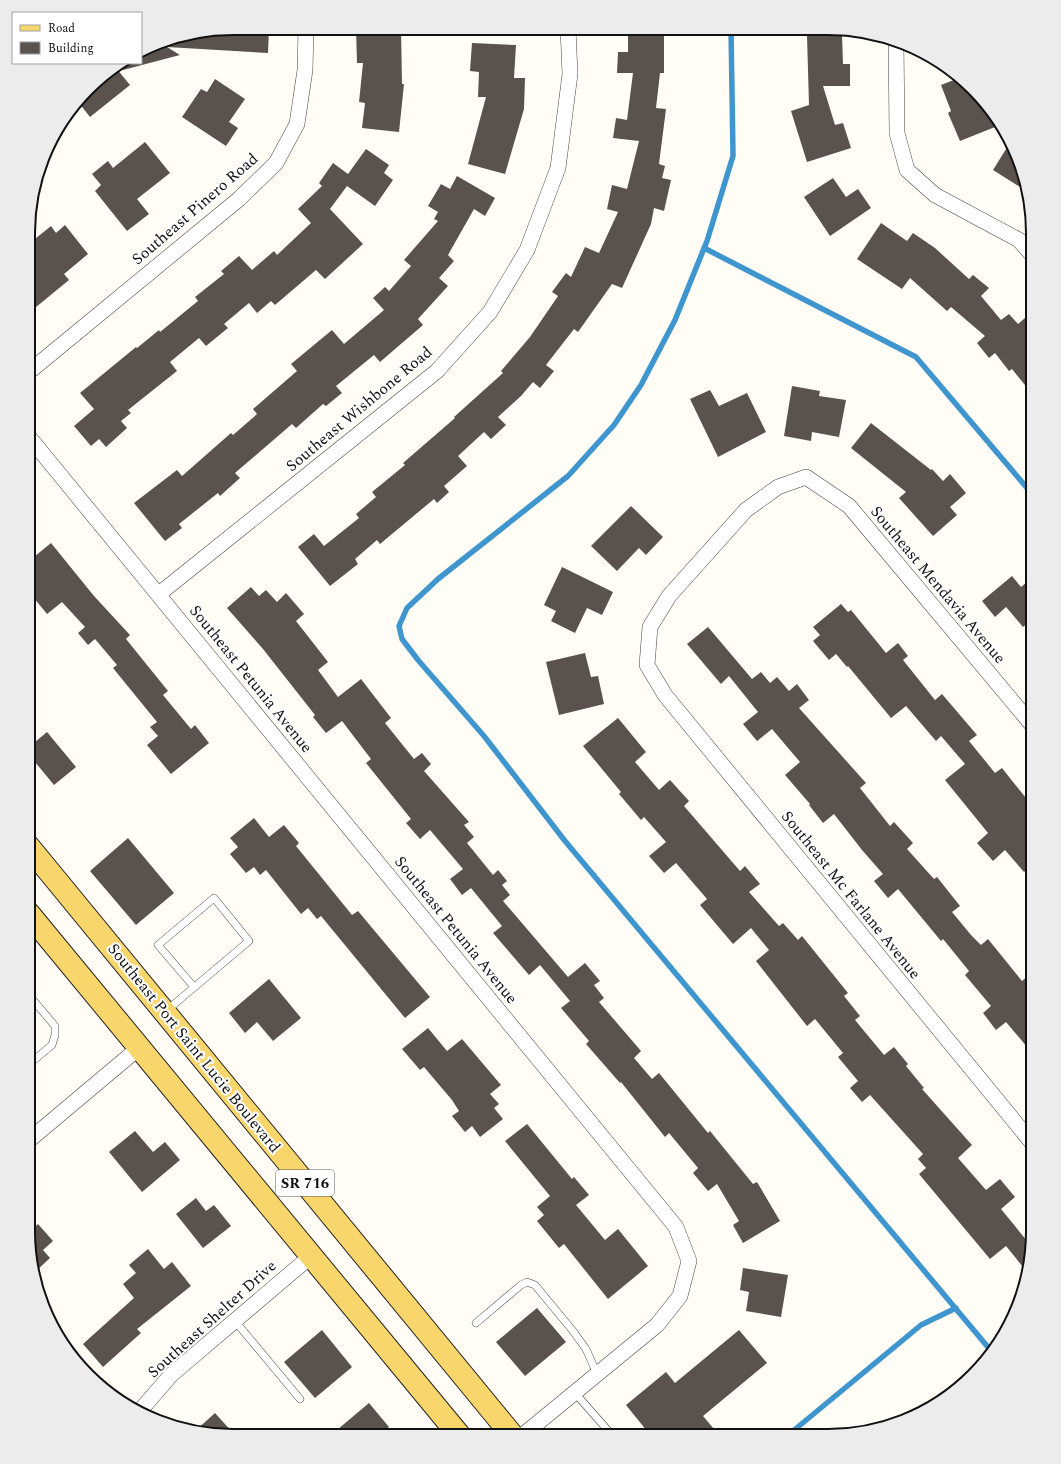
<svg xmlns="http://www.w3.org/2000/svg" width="1061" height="1464" viewBox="0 0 1061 1464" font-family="Spectral,serif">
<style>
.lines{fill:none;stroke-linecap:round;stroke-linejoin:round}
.stream{stroke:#3f96cf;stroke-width:5.5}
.building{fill:#5a524d}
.service-casing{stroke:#444;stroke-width:8}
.minor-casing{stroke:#444;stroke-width:16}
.primary-casing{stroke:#222;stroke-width:24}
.service{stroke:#fff;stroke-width:7}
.minor{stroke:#fff;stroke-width:15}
.primary{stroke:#f9d66b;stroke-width:22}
.labels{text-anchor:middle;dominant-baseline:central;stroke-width:4;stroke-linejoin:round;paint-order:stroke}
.shield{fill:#fff;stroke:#585858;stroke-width:1}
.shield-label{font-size:15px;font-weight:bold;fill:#111}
.street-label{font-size:16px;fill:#111;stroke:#fff}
.rim{fill:none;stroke:#111;stroke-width:2}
</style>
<rect width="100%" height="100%" fill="#fffdf5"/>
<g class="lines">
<path class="stream" d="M 731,29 L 733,156 L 707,241 L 675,320 L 641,385 L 614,425 L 568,476 L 438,579 L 407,608 L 399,626 L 402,639 L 418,660 L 484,736 L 565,841 L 992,1352
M 704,248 L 916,357 L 1033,495
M 787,1436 L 921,1325 L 956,1308"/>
</g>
<path class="building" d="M 233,28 L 269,28 L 268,53 L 167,47 L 180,55 L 123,70 L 121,66 L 125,63 L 141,63 L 141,54 L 167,39 Z
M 356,28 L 401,28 L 402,84 L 404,84 L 399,132 L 362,128 L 365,103 L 359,102 L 363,63 L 357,63 Z
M 628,29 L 664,29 L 664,73 L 660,73 L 656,108 L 666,109 L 659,164 L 665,166 L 662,178 L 671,180 L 664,211 L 654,208 L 651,224 L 622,288 L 612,284 L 578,332 L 574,329 L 546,365 L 554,371 L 540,388 L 533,382 L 521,396 L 498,417 L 506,425 L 491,439 L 484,432 L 458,456 L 467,466 L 444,486 L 449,492 L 437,503 L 434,499 L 380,544 L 377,540 L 355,559 L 358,564 L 330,586 L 298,547 L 314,534 L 324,546 L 359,518 L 356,514 L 376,497 L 372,492 L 405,465 L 403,463 L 455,418 L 454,417 L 503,373 L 501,371 L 530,337 L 558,296 L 552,292 L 566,273 L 571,277 L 585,247 L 599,253 L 618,212 L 607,209 L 612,185 L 627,189 L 639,141 L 613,138 L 616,118 L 627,120 L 633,73 L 617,73 L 618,52 L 628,52 Z
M 807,35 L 842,35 L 843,64 L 850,64 L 850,86 L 823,86 L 835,125 L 843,123 L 851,148 L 807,162 L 791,111 L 809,105 Z
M 472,43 L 516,45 L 514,78 L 525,78 L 524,109 L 505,174 L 468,164 L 486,97 L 478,97 L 479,72 L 470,71 Z
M 116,68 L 130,85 L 90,117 L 79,103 L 98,79 Z
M 959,78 L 982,98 L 1000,125 L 960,141 L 948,113 L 951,111 L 941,85 Z
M 215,79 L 245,99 L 229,122 L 238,128 L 226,146 L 182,117 L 201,89 L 207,92 Z
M 1011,141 L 1026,180 L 1028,192 L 993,170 Z
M 145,142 L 170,173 L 137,199 L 149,214 L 127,231 L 95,191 L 101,185 L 92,174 L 108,161 L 113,168 Z
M 366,149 L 389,165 L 384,173 L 393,180 L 375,206 L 347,186 L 330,209 L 363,244 L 325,279 L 316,270 L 275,305 L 271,301 L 257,313 L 249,303 L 224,324 L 228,328 L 206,346 L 199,338 L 170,362 L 177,371 L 128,410 L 131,413 L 121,421 L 127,428 L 106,447 L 99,439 L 91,446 L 74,426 L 94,409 L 80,393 L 136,347 L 137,348 L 159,330 L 160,332 L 198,301 L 195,297 L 224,274 L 221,271 L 239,256 L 252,270 L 274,251 L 277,255 L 311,223 L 298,209 L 322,186 L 319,183 L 333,163 L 348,174 Z
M 457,176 L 495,198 L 485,216 L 474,209 L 448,255 L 454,261 L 439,278 L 448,286 L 418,319 L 423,325 L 380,362 L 374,355 L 336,386 L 342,393 L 326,406 L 323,404 L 296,428 L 292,424 L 235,473 L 240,478 L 220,496 L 218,493 L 179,524 L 182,528 L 165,541 L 134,503 L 177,470 L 182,476 L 231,433 L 233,435 L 257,414 L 253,409 L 297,371 L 291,364 L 332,330 L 344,344 L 384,310 L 373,298 L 385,287 L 389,291 L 411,266 L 404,260 L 438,221 L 434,219 L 438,212 L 428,206 L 441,184 L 450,189 Z
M 833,178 L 846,197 L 858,189 L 871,208 L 830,236 L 804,197 Z
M 881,223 L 907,241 L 913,233 L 935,248 L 969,279 L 973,275 L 989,288 L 981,296 L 1001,320 L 1009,314 L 1018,324 L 1025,318 L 1033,328 L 1033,395 L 1012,369 L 1009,371 L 995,353 L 989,358 L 977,343 L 985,336 L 951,307 L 947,311 L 910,278 L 902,289 L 857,259 Z
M 65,225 L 88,254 L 64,274 L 69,280 L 30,312 L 30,243 L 51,226 L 56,233 Z
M 792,386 L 820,391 L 819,396 L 846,400 L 839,437 L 812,432 L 811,441 L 784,436 Z
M 710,390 L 719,406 L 747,393 L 766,432 L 718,457 L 690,399 Z
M 871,423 L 931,470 L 932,469 L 943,481 L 950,474 L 966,493 L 950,507 L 957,515 L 933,536 L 899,498 L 906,492 L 851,448 Z
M 631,506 L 663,537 L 646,555 L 639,548 L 617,571 L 591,546 Z
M 51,543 L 94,596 L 130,635 L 126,639 L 168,691 L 163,695 L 191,729 L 195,725 L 209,743 L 171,774 L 147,745 L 158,736 L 150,727 L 157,722 L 113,668 L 117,665 L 95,639 L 88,645 L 78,633 L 85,627 L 62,602 L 47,614 L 29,592 L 29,561 Z
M 562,567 L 613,592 L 602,615 L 587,608 L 575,633 L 551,621 L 556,611 L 544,605 Z
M 1012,576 L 1021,587 L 1033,577 L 1033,619 L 1023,627 L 1006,607 L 995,617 L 982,601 Z
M 251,587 L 259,596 L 266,590 L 277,602 L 286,593 L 304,614 L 296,621 L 328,662 L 318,670 L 338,697 L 361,679 L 391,718 L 385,723 L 414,759 L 422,753 L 431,764 L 424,771 L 469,822 L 464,825 L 474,837 L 467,843 L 493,875 L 498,870 L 507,881 L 502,885 L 510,895 L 503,901 L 568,977 L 585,963 L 600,981 L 594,985 L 604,998 L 599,1002 L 641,1051 L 634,1058 L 652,1079 L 659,1073 L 708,1133 L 710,1131 L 753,1184 L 757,1182 L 780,1221 L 743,1243 L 733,1225 L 739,1221 L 717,1184 L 708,1191 L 693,1173 L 698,1168 L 669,1133 L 665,1137 L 621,1082 L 620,1083 L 586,1044 L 589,1041 L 561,1008 L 570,1001 L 540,965 L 529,975 L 493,933 L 502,926 L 471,888 L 462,895 L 450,879 L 463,869 L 430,830 L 420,839 L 406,823 L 411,819 L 366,763 L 371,759 L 342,721 L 326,733 L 313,717 L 315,715 L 263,649 L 227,608 Z
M 841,604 L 848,612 L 851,610 L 886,653 L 898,643 L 908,656 L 903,660 L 935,700 L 942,694 L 977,735 L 969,741 L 995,773 L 1002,768 L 1033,807 L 1033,864 L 1024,872 L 1005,850 L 993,861 L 977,843 L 988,833 L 945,780 L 965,764 L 941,736 L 936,741 L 906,706 L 891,718 L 848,666 L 847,667 L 836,654 L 829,660 L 813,641 L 820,635 L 813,627 Z
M 708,627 L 752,679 L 761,672 L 770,683 L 777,677 L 789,691 L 797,684 L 809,700 L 799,708 L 866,783 L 860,788 L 890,826 L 894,822 L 913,843 L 907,849 L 934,879 L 937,877 L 960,906 L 952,912 L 971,935 L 981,945 L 988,939 L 1022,981 L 1033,972 L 1033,1054 L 1006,1022 L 996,1030 L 983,1013 L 991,1006 L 965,975 L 969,971 L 943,939 L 941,941 L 898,889 L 888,898 L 874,881 L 883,874 L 862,850 L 834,814 L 823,823 L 809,805 L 810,804 L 785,775 L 800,762 L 772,729 L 757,741 L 743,724 L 758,712 L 729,676 L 721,684 L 687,644 Z
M 585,653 L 591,677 L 598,676 L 604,704 L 559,715 L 546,662 Z
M 618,718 L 646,752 L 635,762 L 659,790 L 670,780 L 689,801 L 684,806 L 740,871 L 745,866 L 760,884 L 749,892 L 779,926 L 783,923 L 798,940 L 802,936 L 848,993 L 844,996 L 860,1016 L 855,1020 L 884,1055 L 894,1047 L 908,1064 L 906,1066 L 924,1088 L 922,1089 L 972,1145 L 958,1158 L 986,1190 L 1000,1179 L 1015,1197 L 1001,1209 L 1032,1247 L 1027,1272 L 1006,1246 L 990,1259 L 919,1174 L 926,1168 L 918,1159 L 923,1154 L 870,1095 L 862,1102 L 850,1088 L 858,1081 L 838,1057 L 843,1053 L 815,1019 L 807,1026 L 756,961 L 769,950 L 751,928 L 733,944 L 700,905 L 707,899 L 676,863 L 664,873 L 649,856 L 666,842 L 644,817 L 641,820 L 619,794 L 621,792 L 583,746 Z
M 47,732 L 76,767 L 54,785 L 35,762 L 29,767 L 29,747 Z
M 254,818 L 269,837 L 284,825 L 299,843 L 296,846 L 352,915 L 358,911 L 430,997 L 405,1018 L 321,916 L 317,919 L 308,908 L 301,914 L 266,870 L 260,875 L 254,867 L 246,873 L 230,854 L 238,847 L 230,838 Z
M 128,838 L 174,893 L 136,925 L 90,871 Z
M 269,979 L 301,1018 L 273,1041 L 257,1022 L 245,1033 L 229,1013 Z
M 428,1028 L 447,1051 L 462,1039 L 501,1085 L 490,1094 L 499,1104 L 494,1108 L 503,1119 L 480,1137 L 472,1126 L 465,1132 L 452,1116 L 459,1111 L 452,1100 L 424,1067 L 420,1070 L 402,1049 Z
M 527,1124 L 572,1179 L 574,1177 L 589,1195 L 576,1205 L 605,1240 L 618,1229 L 648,1266 L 608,1299 L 564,1244 L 559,1248 L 537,1221 L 544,1215 L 537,1207 L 550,1196 L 505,1141 Z
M 135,1131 L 153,1152 L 165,1142 L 180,1160 L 142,1192 L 109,1152 Z
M 196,1198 L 206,1211 L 214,1205 L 231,1226 L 203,1248 L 176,1214 Z
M 38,1224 L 53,1241 L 43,1250 L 50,1258 L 34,1273 L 28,1233 Z
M 148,1249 L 164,1269 L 172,1262 L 191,1286 L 137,1329 L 141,1333 L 103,1367 L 83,1344 L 134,1298 L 123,1284 L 136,1273 L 129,1265 Z
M 743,1268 L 788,1275 L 781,1317 L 746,1311 L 749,1292 L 740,1290 Z
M 537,1308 L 566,1342 L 525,1376 L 496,1342 Z
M 322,1330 L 352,1367 L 315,1398 L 284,1362 Z
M 739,1330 L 767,1363 L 703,1416 L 720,1436 L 651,1436 L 626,1405 L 666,1372 L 675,1383 Z
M 369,1403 L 389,1427 L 380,1435 L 331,1435 Z
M 215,1413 L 234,1434 L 207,1434 L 195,1431 Z"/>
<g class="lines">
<g class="service-casing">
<path id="service" d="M 166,1011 L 249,941 L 214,898 L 158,945 L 194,987
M 28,1065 L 52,1045 L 55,1035 L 55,1026 L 28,994
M 235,1321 L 300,1399
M 476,1323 L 521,1285 L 527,1282 L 535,1285 L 573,1331 L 586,1349 L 597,1374
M 575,1393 L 612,1435"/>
</g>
<g class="minor-casing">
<path id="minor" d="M 896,41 L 897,133 L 907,170 L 935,195 L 1019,240 L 1033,256
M 30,371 L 239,199 L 276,163 L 297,124 L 305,70 L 306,28
M 29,437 L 676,1227 L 689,1261 L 680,1296 L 657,1325 L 523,1435
M 159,594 L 437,371 L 490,312 L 527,250 L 558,168 L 570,74 L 568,29
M 28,1141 L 140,1047
M 1033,1144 L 665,695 L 647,665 L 650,627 L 669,596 L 746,510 L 778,487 L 806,477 L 849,506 L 1033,726
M 139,1412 L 171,1375 L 311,1256"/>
</g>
<g class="primary-casing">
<path id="primary" d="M 29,847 L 512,1435
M 29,914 L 459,1435"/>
</g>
<use href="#service" class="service"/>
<use href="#minor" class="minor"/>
<use href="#primary" class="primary"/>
</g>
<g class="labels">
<rect class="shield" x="276" y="1170" width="58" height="26" rx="3"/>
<g class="shield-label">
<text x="305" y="1183">SR 716</text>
</g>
<g class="street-label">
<text transform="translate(195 209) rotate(-41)">Southeast Pinero Road</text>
<text transform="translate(359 409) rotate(-40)">Southeast Wishbone Road</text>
<text transform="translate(938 585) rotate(50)">Southeast Mendavia Avenue</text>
<text transform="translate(251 679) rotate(51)">Southeast Petunia Avenue</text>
<text transform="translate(851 895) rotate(51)">Southeast Mc Farlane Avenue</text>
<text transform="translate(456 930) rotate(51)">Southeast Petunia Avenue</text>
<text transform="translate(194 1048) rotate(51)">Southeast Port Saint Lucie Boulevard</text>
<text transform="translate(212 1319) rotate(-42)">Southeast Shelter Drive</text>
</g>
</g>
<path d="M0 0H1061V1464H0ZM233 35H828A198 198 0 0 1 1026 233V1231A198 198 0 0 1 828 1429H233A198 198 0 0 1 35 1231V233A198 198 0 0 1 233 35Z" fill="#ececec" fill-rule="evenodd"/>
<path class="rim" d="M233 35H828A198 198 0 0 1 1026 233V1231A198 198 0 0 1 828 1429H233A198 198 0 0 1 35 1231V233A198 198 0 0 1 233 35Z"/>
<rect x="12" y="12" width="130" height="52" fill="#ffffff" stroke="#a0a0a0"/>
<rect x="20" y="25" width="20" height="6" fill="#f9d66b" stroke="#a0a0a0"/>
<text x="48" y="32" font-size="12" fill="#111111">Road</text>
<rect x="20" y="42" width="20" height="12" fill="#5a524d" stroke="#a0a0a0"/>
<text x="48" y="52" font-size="12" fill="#111111">Building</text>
</svg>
